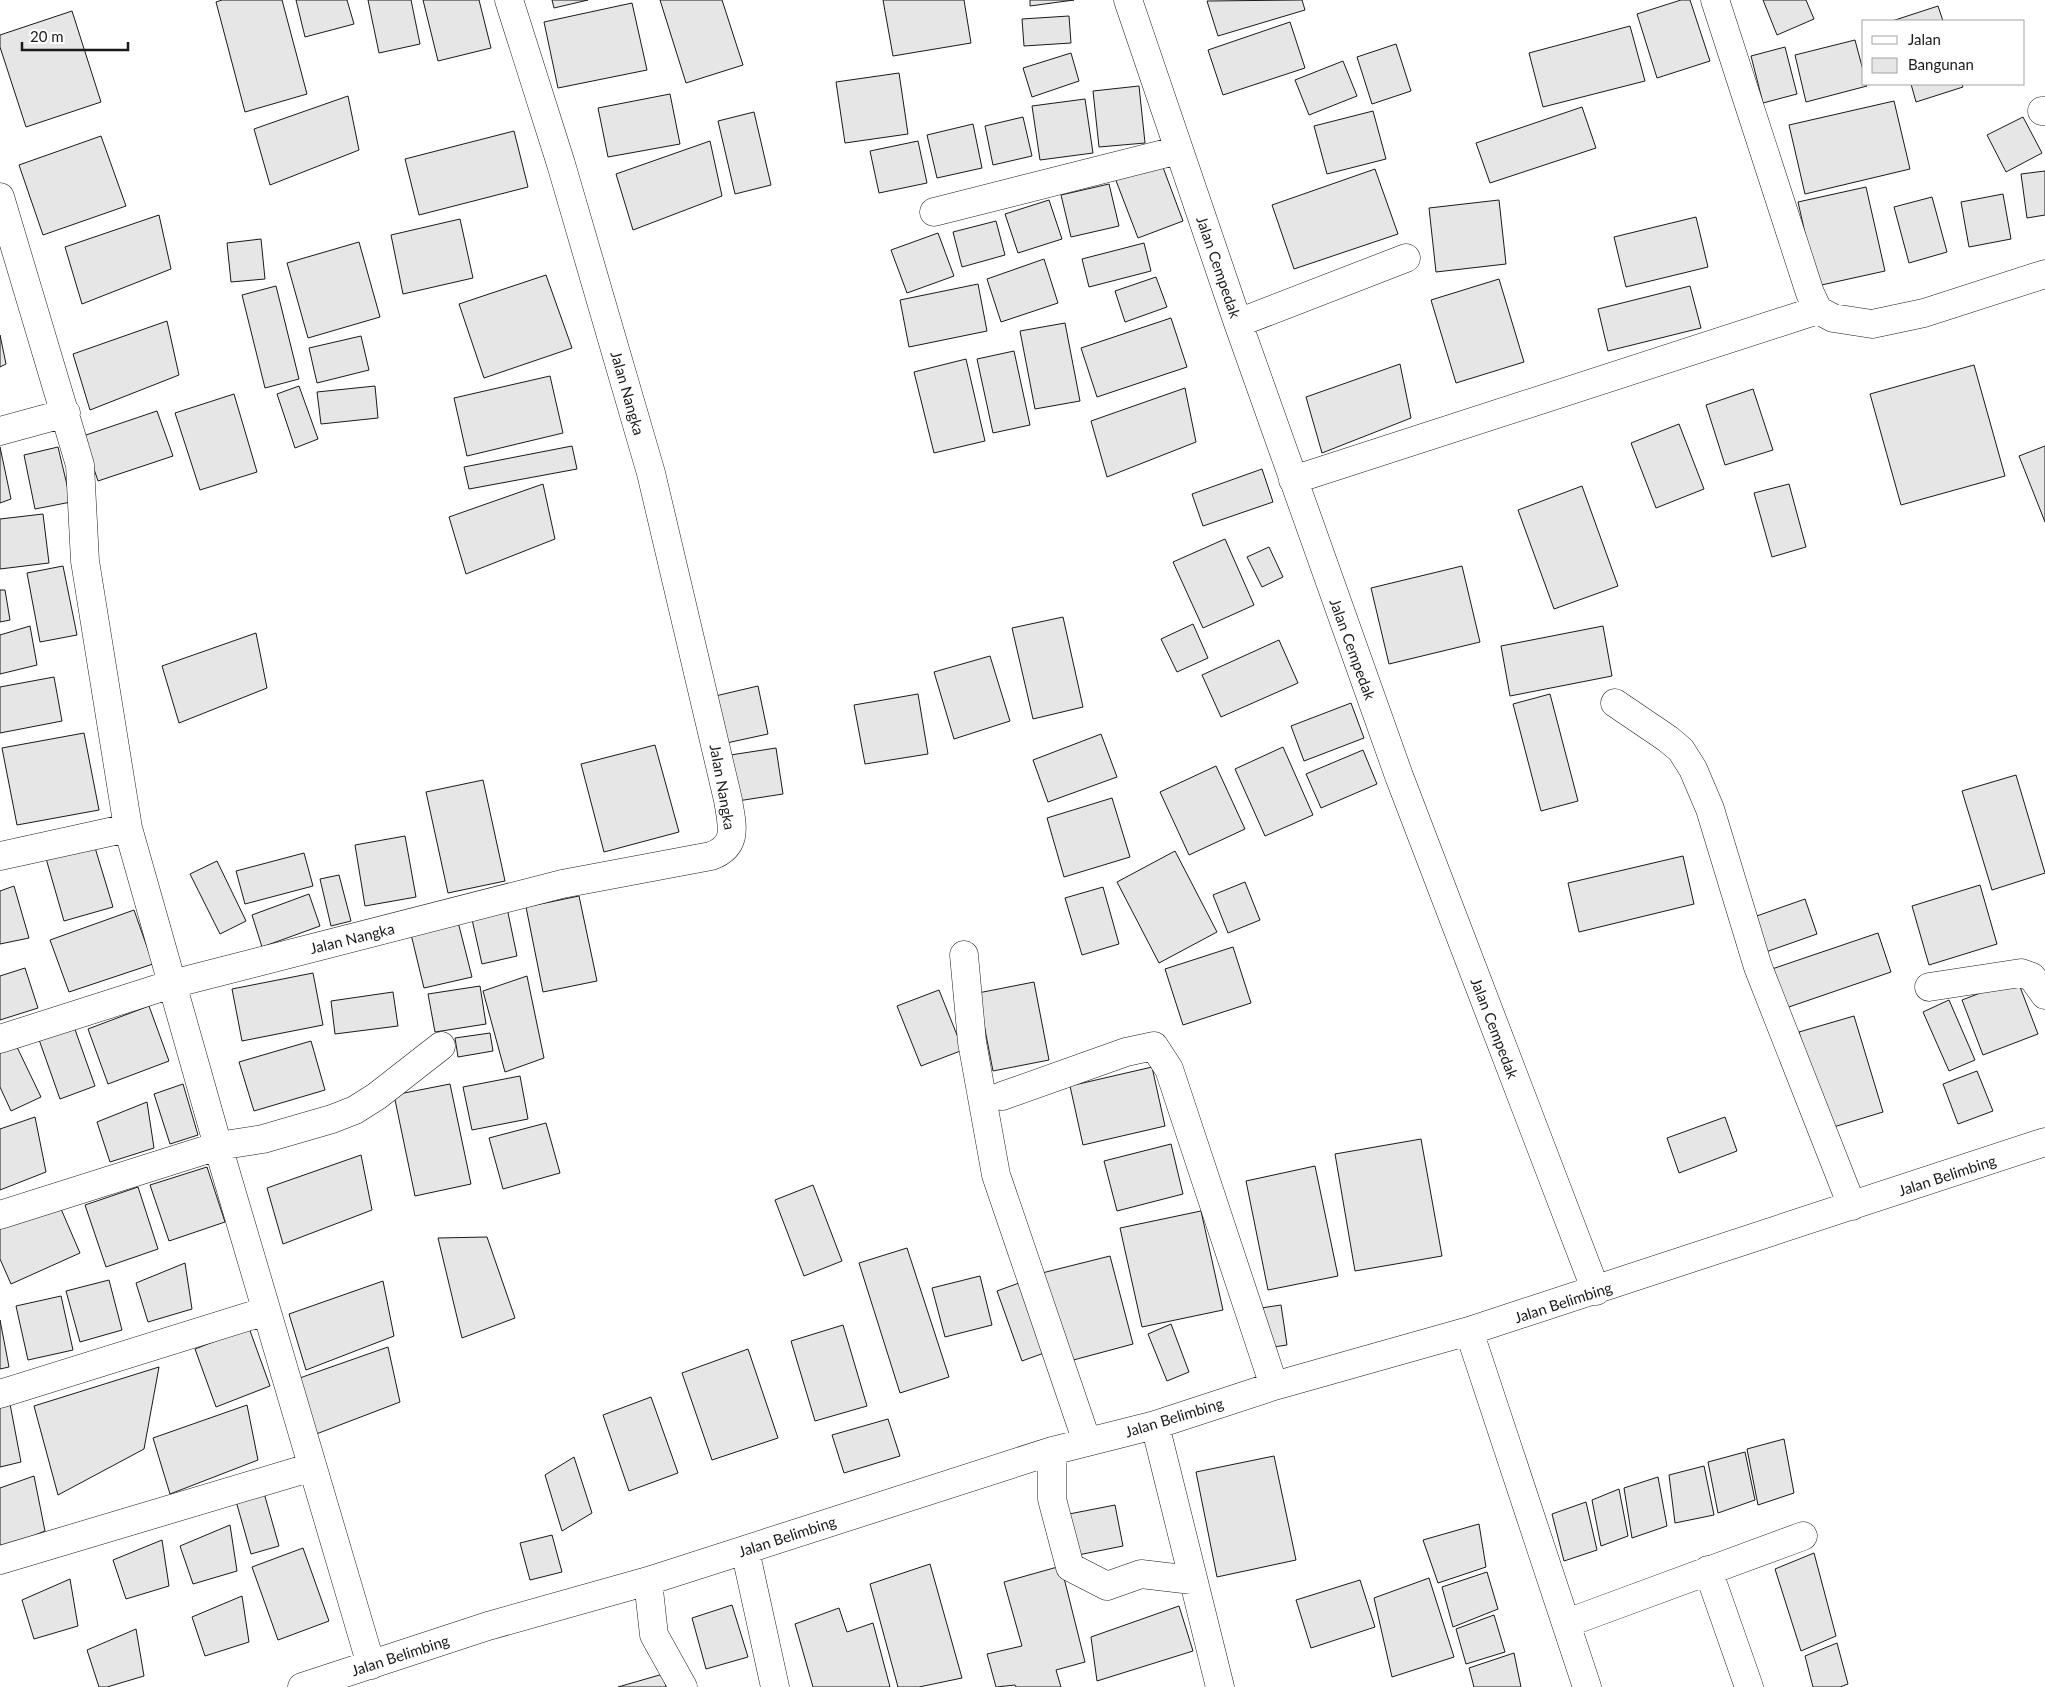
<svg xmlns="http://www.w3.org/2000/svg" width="2045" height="1687" viewBox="0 0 2045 1687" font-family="Lato,sans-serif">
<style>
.building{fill:#e6e6e6;stroke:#1a1a1a}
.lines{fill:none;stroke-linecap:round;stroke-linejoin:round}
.minor-casing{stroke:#1a1a1a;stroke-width:29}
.minor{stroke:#fff;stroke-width:28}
.labels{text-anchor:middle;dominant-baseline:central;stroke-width:4;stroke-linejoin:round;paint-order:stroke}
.street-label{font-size:15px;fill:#1a1a1a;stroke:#fff}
</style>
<rect width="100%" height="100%" fill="#fff"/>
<path class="building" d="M 222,0 L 282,0 L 307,94 L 245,112 L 216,2 Z
M 296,0 L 347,0 L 354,24 L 305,37 Z
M 368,0 L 411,0 L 420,44 L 379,53 Z
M 423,0 L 479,0 L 491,48 L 438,61 Z
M 552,0 L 588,0 L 554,8 Z
M 660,0 L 722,0 L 743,65 L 686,83 Z
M 883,0 L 964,0 L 971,43 L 893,56 Z
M 1030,0 L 1074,0 L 1030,6 Z
M 1302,0 L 1305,10 L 1218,36 L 1207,1 Z
M 1681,0 L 1690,0 L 1710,61 L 1657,78 L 1637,14 Z
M 1763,0 L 1806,0 L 1814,19 L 1777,35 Z
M 632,3 L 647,70 L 558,88 L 544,22 Z
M 1938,6 L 1943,21 L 1892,21 Z
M 72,11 L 101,102 L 26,127 L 0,47 L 0,35 Z
M 1069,16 L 1071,43 L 1024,46 L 1022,19 Z
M 1290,22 L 1305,68 L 1223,95 L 1208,50 Z
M 1630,26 L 1645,81 L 1543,107 L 1529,53 Z
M 1855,40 L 1864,74 L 1864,84 L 1867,86 L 1806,102 L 1795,55 Z
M 1396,44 L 1411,91 L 1372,104 L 1357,57 Z
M 1785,47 L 1797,94 L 1763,103 L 1751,56 Z
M 1071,53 L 1079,81 L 1032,97 L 1023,68 Z
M 1343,61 L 1357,96 L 1309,115 L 1295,80 Z
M 899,73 L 908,134 L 845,143 L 836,82 Z
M 1911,84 L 1962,84 L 1963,87 L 1916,102 Z
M 1139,86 L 1145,143 L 1099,147 L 1093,91 Z
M 670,94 L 680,144 L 608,157 L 598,108 Z
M 348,96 L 359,150 L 270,185 L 254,129 Z
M 1085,99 L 1093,153 L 1040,160 L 1032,106 Z
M 1894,101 L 1910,169 L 1805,194 L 1789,125 Z
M 1582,107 L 1596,148 L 1490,183 L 1476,143 Z
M 1373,111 L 1386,159 L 1327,174 L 1314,126 Z
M 754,112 L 771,185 L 735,194 L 718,121 Z
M 1023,117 L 1032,156 L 993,165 L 985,126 Z
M 2023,117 L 2042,153 L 2006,172 L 1987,135 Z
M 973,124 L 982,168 L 937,178 L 927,135 Z
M 514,131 L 528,187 L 419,215 L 405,159 Z
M 101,136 L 126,206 L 43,235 L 19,165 Z
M 710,141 L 722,196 L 633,230 L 616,174 Z
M 918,141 L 927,183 L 879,193 L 870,151 Z
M 1161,162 L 1183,221 L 1138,238 L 1115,178 Z
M 1375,169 L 1398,234 L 1294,269 L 1272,205 Z
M 2045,171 L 2045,215 L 2027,218 L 2021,174 Z
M 1109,184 L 1119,226 L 1071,237 L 1061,195 Z
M 1866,187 L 1885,271 L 1817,286 L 1798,202 Z
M 2003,194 L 2011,239 L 1969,247 L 1961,202 Z
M 1932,197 L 1947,252 L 1909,263 L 1894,207 Z
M 1049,200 L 1062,239 L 1018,253 L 1005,214 Z
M 1499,200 L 1506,264 L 1436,272 L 1429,208 Z
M 159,215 L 171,269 L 82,304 L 65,247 Z
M 1696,217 L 1708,267 L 1626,287 L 1614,237 Z
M 460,219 L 473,278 L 403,294 L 391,235 Z
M 996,221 L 1005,255 L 962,267 L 953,232 Z
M 938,233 L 954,276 L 907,293 L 891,250 Z
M 261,239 L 265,279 L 231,282 L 227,243 Z
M 359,242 L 380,317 L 308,338 L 287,263 Z
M 1144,243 L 1151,271 L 1089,287 L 1082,259 Z
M 1044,259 L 1058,303 L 1001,322 L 987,279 Z
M 546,275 L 572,348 L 484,378 L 459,304 Z
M 1156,277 L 1167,307 L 1125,322 L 1115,291 Z
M 1499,279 L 1524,362 L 1456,383 L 1431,300 Z
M 978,284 L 987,331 L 909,347 L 900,300 Z
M 276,286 L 299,379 L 265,388 L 242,295 Z
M 1690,286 L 1701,328 L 1608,351 L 1598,309 Z
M 1171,318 L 1187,367 L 1097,397 L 1081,348 Z
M 167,321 L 179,375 L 90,410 L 73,354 Z
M 1065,323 L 1080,401 L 1035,409 L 1020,331 Z
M 0,335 L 6,364 L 0,367 Z
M 361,336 L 369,370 L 317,383 L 309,348 Z
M 1014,351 L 1030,425 L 993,433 L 977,359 Z
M 966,359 L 985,441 L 934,453 L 914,372 Z
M 1400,364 L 1411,418 L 1322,453 L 1306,397 Z
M 1974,365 L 2005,476 L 1901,505 L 1870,394 Z
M 550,376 L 563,433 L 467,456 L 454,398 Z
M 299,386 L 318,439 L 295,448 L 277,394 Z
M 375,386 L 378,418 L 321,424 L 317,392 Z
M 1185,388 L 1196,442 L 1107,477 L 1091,421 Z
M 1753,389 L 1773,450 L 1725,465 L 1706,405 Z
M 234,394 L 257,472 L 200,490 L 175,413 Z
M 157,411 L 173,456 L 98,481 L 83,436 Z
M 1679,424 L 1704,489 L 1656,508 L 1631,443 Z
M 572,446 L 577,469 L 469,489 L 464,467 Z
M 2045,446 L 2045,522 L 2019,456 Z
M 0,447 L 11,499 L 0,503 Z
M 58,447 L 71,502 L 35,509 L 24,455 Z
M 1262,469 L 1273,502 L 1203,526 L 1192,494 Z
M 543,484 L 555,539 L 466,574 L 449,517 Z
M 1789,484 L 1806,547 L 1772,557 L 1754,493 Z
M 1582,486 L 1618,586 L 1554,609 L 1518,510 Z
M 43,514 L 49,563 L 0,569 L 0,519 Z
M 1225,539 L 1254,605 L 1203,628 L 1173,562 Z
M 1269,547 L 1283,577 L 1262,587 L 1247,557 Z
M 63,566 L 77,635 L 40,642 L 27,573 Z
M 1462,566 L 1480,642 L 1389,664 L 1371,588 Z
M 0,590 L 5,590 L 10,620 L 0,622 Z
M 1063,617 L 1083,707 L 1033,719 L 1012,628 Z
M 1193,624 L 1208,658 L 1177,672 L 1161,639 Z
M 30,626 L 37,665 L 0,674 L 0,635 Z
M 1603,626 L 1612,676 L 1510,696 L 1501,646 Z
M 256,633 L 267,688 L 179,723 L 162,666 Z
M 1279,640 L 1298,683 L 1221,717 L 1202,675 Z
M 990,656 L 1010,721 L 954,739 L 934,672 Z
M 54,677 L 62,721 L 0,733 L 0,687 Z
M 758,686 L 768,734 L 722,744 L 711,697 Z
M 918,694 L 928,754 L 865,764 L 854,705 Z
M 1550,694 L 1578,801 L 1541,811 L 1513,704 Z
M 1351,703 L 1364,738 L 1304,761 L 1291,726 Z
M 84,733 L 99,810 L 17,825 L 2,748 Z
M 1101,734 L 1117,777 L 1048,802 L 1033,760 Z
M 655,745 L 679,832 L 604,852 L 581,764 Z
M 1283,747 L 1313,815 L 1265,836 L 1235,769 Z
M 776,748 L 783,794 L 731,802 L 724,756 Z
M 1363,750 L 1377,784 L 1321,808 L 1306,774 Z
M 1216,766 L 1245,829 L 1189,855 L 1160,792 Z
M 2016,775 L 2045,873 L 1992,890 L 1962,791 Z
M 483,780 L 505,881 L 448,893 L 426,792 Z
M 1112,798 L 1130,857 L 1064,877 L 1047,818 Z
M 405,836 L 416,897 L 365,906 L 355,845 Z
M 93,841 L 113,907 L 64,921 L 45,855 Z
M 1175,851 L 1217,932 L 1159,963 L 1117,882 Z
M 304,853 L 313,886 L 245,904 L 236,871 Z
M 1683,856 L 1694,904 L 1579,932 L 1568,883 Z
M 217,861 L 246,921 L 220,934 L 190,874 Z
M 339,875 L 351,921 L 331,926 L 320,879 Z
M 1245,882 L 1260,920 L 1228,933 L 1213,895 Z
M 1980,885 L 1997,944 L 1929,965 L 1912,906 Z
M 14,886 L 29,938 L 0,944 L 0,891 Z
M 1103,887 L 1119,944 L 1082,955 L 1065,898 Z
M 309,894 L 320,926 L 262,947 L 252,915 Z
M 579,896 L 597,981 L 543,992 L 526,907 Z
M 1805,899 L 1817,934 L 1763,953 L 1751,918 Z
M 507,908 L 517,956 L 482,964 L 471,915 Z
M 134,910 L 153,964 L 69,992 L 50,940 Z
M 456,914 L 472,977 L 424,988 L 409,926 Z
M 1878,933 L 1891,972 L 1783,1009 L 1769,970 Z
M 1233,947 L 1251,1003 L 1183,1025 L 1165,969 Z
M 25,968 L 38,1008 L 0,1020 L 0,976 Z
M 313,973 L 323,1025 L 242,1041 L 232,989 Z
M 527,976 L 544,1058 L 505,1072 L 483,991 Z
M 2017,979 L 2038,1034 L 1983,1055 L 1962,1000 Z
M 1034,982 L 1049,1060 L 993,1071 L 978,993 Z
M 480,986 L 486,1024 L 435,1032 L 428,994 Z
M 939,990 L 963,1050 L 921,1066 L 897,1006 Z
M 393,992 L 398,1026 L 335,1034 L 331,1001 Z
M 1949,1000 L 1975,1060 L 1949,1071 L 1923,1012 Z
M 149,1006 L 169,1061 L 108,1084 L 88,1029 Z
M 1854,1016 L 1883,1112 L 1827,1129 L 1799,1032 Z
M 72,1021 L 95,1086 L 60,1099 L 37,1034 Z
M 490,1033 L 493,1051 L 458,1057 L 455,1038 Z
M 311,1041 L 325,1090 L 254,1111 L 239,1062 Z
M 16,1045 L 41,1097 L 11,1111 L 0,1087 L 0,1053 Z
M 1152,1067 L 1165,1126 L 1083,1145 L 1070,1086 Z
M 1977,1071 L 1993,1111 L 1958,1124 L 1943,1084 Z
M 520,1076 L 528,1119 L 472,1130 L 463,1087 Z
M 183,1084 L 198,1135 L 170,1144 L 154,1094 Z
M 450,1084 L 471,1184 L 415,1196 L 394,1095 Z
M 147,1102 L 154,1148 L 110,1162 L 97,1122 Z
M 35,1117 L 46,1172 L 0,1190 L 0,1129 Z
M 1725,1117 L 1737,1151 L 1679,1173 L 1667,1138 Z
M 546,1123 L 560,1173 L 503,1189 L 489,1138 Z
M 1421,1139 L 1442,1256 L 1355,1271 L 1335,1154 Z
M 1171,1144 L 1183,1194 L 1117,1211 L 1104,1161 Z
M 361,1155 L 372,1210 L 283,1244 L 267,1188 Z
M 1315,1166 L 1338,1276 L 1268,1290 L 1246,1181 Z
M 207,1167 L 225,1222 L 169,1241 L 150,1185 Z
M 813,1185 L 842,1261 L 804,1276 L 775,1200 Z
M 138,1187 L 158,1249 L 106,1267 L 85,1205 Z
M 58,1202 L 80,1253 L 11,1284 L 0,1259 L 0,1228 Z
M 1201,1211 L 1223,1310 L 1142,1327 L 1120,1228 Z
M 487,1237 L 515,1318 L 462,1338 L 438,1238 Z
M 907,1248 L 949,1377 L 900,1393 L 859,1263 Z
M 1110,1256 L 1133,1344 L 1066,1362 L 1042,1273 Z
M 185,1263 L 192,1309 L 148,1322 L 136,1283 Z
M 980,1276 L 992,1325 L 945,1337 L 932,1288 Z
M 109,1280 L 122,1330 L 80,1342 L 66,1291 Z
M 383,1281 L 394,1336 L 306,1370 L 289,1314 Z
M 1019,1283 L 1044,1353 L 1022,1361 L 997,1291 Z
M 61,1296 L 73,1350 L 28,1360 L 16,1306 Z
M 1281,1305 L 1287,1345 L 1267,1348 L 1261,1308 Z
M 0,1320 L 9,1367 L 0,1369 Z
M 1171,1324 L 1189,1372 L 1167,1381 L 1148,1334 Z
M 843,1325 L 867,1406 L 815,1421 L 791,1341 Z
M 249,1328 L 270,1386 L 216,1407 L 195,1349 Z
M 388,1347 L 400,1402 L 311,1436 L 294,1380 Z
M 748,1349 L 778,1438 L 712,1460 L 682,1373 Z
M 159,1367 L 144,1449 L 58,1495 L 34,1406 Z
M 651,1397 L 678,1473 L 629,1491 L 603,1415 Z
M 10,1404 L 21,1462 L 0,1467 L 0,1406 Z
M 247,1405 L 258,1460 L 170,1494 L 153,1438 Z
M 888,1419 L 900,1456 L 844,1473 L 832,1435 Z
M 1784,1439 L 1794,1493 L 1758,1505 L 1747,1449 Z
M 1745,1452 L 1755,1500 L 1718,1513 L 1708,1462 Z
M 1274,1456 L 1296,1560 L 1217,1577 L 1196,1472 Z
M 574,1457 L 592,1513 L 562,1531 L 545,1475 Z
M 1704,1466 L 1714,1515 L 1675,1523 L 1669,1475 Z
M 34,1476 L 45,1531 L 0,1549 L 0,1488 Z
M 1658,1477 L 1667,1526 L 1632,1538 L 1624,1488 Z
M 1619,1489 L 1628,1536 L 1601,1546 L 1592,1500 Z
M 264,1493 L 279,1546 L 251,1554 L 236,1501 Z
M 1586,1502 L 1597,1550 L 1564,1561 L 1552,1514 Z
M 1115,1505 L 1123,1546 L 1073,1556 L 1064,1515 Z
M 1479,1524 L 1486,1567 L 1438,1583 L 1423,1540 Z
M 230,1525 L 237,1571 L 193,1584 L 180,1546 Z
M 552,1535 L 562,1572 L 530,1580 L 520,1543 Z
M 162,1540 L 169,1586 L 126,1599 L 113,1560 Z
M 303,1548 L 329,1621 L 278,1640 L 252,1567 Z
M 1814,1553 L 1836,1636 L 1801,1651 L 1775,1569 Z
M 930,1564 L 962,1678 L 919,1687 L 898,1687 L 870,1584 Z
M 1061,1566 L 1085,1662 L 1056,1670 L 1061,1687 L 1016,1687 L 1015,1685 L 996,1687 L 987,1654 L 1022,1646 L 1004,1582 Z
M 1487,1572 L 1498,1609 L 1453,1627 L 1442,1587 Z
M 1429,1578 L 1454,1657 L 1392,1677 L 1374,1598 Z
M 70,1579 L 78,1626 L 34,1639 L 22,1600 Z
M 1360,1580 L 1375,1627 L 1311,1648 L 1296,1600 Z
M 242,1596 L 249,1642 L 205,1656 L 192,1617 Z
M 732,1605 L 748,1657 L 706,1669 L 692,1618 Z
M 1179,1606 L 1193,1651 L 1097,1681 L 1091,1637 Z
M 839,1608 L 847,1632 L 873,1623 L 890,1687 L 813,1687 L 795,1624 Z
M 1494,1615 L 1505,1652 L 1466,1664 L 1456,1629 Z
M 136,1629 L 144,1676 L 107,1687 L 99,1687 L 87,1650 Z
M 1837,1643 L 1848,1684 L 1840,1687 L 1813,1687 L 1805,1656 Z
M 1514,1653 L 1521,1687 L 1474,1687 L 1469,1668 Z
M 663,1674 L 666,1687 L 618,1687 Z"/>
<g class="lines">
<g class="minor-casing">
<path id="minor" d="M 1128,0 L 1238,323 L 1399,776 L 1596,1291
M 1715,0 L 1810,293 L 1818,310 L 1833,318 L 1872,324 L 1924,313 L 2045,274
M 2042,111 L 2045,111
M 0,197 L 80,465 L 85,561 L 128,828 L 218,1146 L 371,1665
M 934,212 L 1179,150
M 1238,323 L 1406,258
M 0,431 L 66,413
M 1293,480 L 1818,310
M 1615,703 L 1668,739 L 1681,750 L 1693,769 L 1710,809 L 1758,967 L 1852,1206
M 0,856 L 128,828
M 964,955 L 972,1042 L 996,1175 L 1087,1442
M 1929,987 L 2021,973 L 2032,977 L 2045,995
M 0,1039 L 172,984 L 562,884 L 711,856 C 739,846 732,825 728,800 L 651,473 L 561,164 L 509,0
M 1002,1096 L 1126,1052 L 1154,1046 L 1169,1069 L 1274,1386
M 0,1215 L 218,1146 L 263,1139 L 332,1119 L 355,1110 L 377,1096 L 441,1046
M 1469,1331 L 1587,1687
M 0,1394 L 266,1311
M 1155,1425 L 1220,1687
M 1052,1451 L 1052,1499 L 1070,1567 L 1107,1586 L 1141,1574 L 1192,1580
M 745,1550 L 775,1687
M 0,1560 L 312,1467
M 1708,1570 L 1749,1687
M 648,1581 L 654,1635 L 683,1687
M 1567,1623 L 1803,1536
M 302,1687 L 488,1626 L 648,1581 L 1052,1451 L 1155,1425 L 1274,1386 L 1469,1331 L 2045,1142"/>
</g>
<use href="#minor" class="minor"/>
</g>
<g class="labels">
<g class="street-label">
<text transform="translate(1219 267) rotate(71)">Jalan Cempedak</text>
<text transform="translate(628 393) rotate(74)">Jalan Nangka</text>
<text transform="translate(1353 649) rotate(70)">Jalan Cempedak</text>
<text transform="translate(723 787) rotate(80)">Jalan Nangka</text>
<text transform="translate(352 938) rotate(-14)">Jalan Nangka</text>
<text transform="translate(1495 1028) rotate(69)">Jalan Cempedak</text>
<text transform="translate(1947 1175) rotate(-18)">Jalan Belimbing</text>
<text transform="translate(1563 1302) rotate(-18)">Jalan Belimbing</text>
<text transform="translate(1174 1417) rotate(-17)">Jalan Belimbing</text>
<text transform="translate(787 1536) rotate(-18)">Jalan Belimbing</text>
<text transform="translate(400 1655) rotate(-18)">Jalan Belimbing</text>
</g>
</g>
<rect x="1862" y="20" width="162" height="65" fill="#ffffff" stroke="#a3a3a3"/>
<rect x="1872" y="36" width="25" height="8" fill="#ffffff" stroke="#a3a3a3"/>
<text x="1908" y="45" font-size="15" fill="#1a1a1a">Jalan</text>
<rect x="1872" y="58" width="25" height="15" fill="#e6e6e6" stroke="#a3a3a3"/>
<text x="1908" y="70" font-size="15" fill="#1a1a1a">Bangunan</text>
<path d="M22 42v8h106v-8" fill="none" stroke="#1a1a1a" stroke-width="2.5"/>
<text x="30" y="42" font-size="15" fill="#1a1a1a" stroke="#ffffff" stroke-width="4" paint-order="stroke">20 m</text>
</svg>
